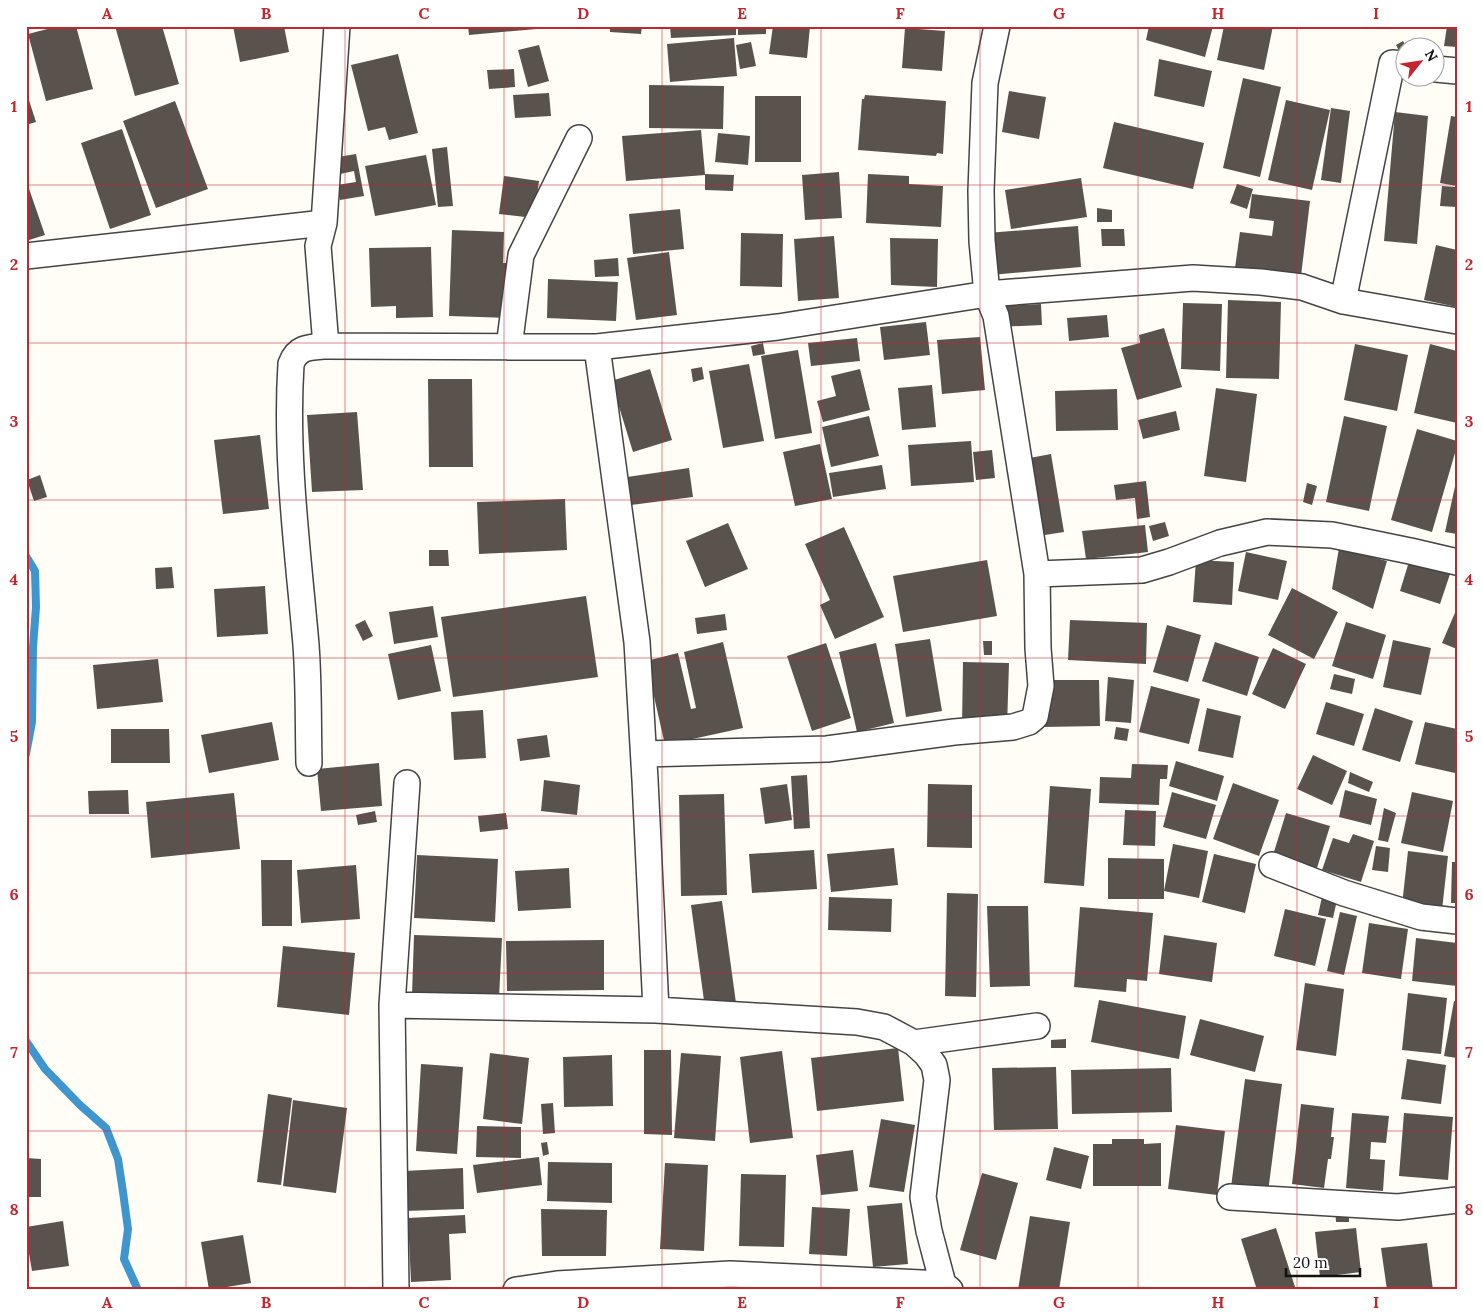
<svg xmlns="http://www.w3.org/2000/svg" width="1483" height="1316" viewBox="0 0 1483 1316" font-family="Lora,serif">
<style>
.lines{fill:none;stroke-linecap:round;stroke-linejoin:round}
.stream{stroke:#3f96cf;stroke-width:8}
.building{fill:#5a524d}
.street-casing{stroke:#444;stroke-width:28}
.street{stroke:#fff;stroke-width:25}
.grid{fill:none;stroke:#c4262e;stroke-width:1;stroke-opacity:0.55}
.neatline{fill:none;stroke:#c4262e;stroke-width:2}
.grid-label{font-size:16px;text-anchor:middle;font-weight:bold;fill:#c4262e}
</style>
<rect width="100%" height="100%" fill="#fffdf5"/>
<g class="lines">
<path class="stream" d="M 26,556 L 35,571 L 36,607 L 33,647 L 32,722 L 26,754
M 26,1041 L 45,1069 L 80,1105 L 106,1128 L 118,1159 L 123,1192 L 128,1229 L 124,1259 L 138,1290"/>
</g>
<path class="building" d="M 59,26 L 76,26 L 93,89 L 46,101 L 28,34 Z
M 115,26 L 162,26 L 179,84 L 135,96 Z
M 233,26 L 284,26 L 289,52 L 240,62 Z
M 468,26 L 548,26 L 548,28 L 469,35 Z
M 610,26 L 642,26 L 641,34 L 610,32 Z
M 670,26 L 736,26 L 736,35 L 671,38 Z
M 738,26 L 766,26 L 766,34 L 738,35 Z
M 773,26 L 810,26 L 807,58 L 769,54 Z
M 1149,26 L 1213,26 L 1205,57 L 1146,40 Z
M 1224,26 L 1273,26 L 1264,70 L 1217,60 Z
M 1447,26 L 1457,26 L 1457,47 L 1444,46 Z
M 905,28 L 945,31 L 942,71 L 902,68 Z
M 734,38 L 737,76 L 670,82 L 667,44 Z
M 1403,41 L 1407,48 L 1406,48 L 1406,52 L 1401,54 L 1396,45 Z
M 751,42 L 756,66 L 740,69 L 736,45 Z
M 539,45 L 549,81 L 528,87 L 518,50 Z
M 398,54 L 418,133 L 389,140 L 385,127 L 368,131 L 351,65 Z
M 1159,59 L 1212,71 L 1204,107 L 1154,96 Z
M 514,69 L 515,87 L 489,89 L 487,70 Z
M 1243,78 L 1281,87 L 1260,177 L 1223,168 Z
M 649,85 L 724,86 L 723,129 L 649,128 Z
M 26,91 L 36,122 L 26,125 Z
M 1009,91 L 1046,97 L 1039,139 L 1002,132 Z
M 549,93 L 551,116 L 515,118 L 513,95 Z
M 865,95 L 946,101 L 943,154 L 937,153 L 936,156 L 858,150 L 862,99 L 864,99 Z
M 755,96 L 801,96 L 801,162 L 755,162 Z
M 1286,100 L 1330,110 L 1312,190 L 1268,180 Z
M 175,101 L 208,189 L 156,208 L 123,121 Z
M 1331,108 L 1350,111 L 1341,183 L 1321,180 Z
M 1395,112 L 1428,116 L 1417,244 L 1384,241 Z
M 1451,116 L 1457,117 L 1457,186 L 1440,183 Z
M 1114,122 L 1204,143 L 1193,189 L 1103,168 Z
M 122,129 L 151,215 L 110,229 L 81,143 Z
M 701,130 L 705,174 L 734,175 L 733,191 L 705,190 L 705,175 L 626,181 L 622,136 Z
M 718,133 L 750,136 L 748,165 L 715,162 Z
M 447,147 L 453,206 L 438,207 L 432,149 Z
M 356,154 L 364,196 L 340,200 L 337,185 L 356,182 L 354,171 L 340,174 L 338,157 Z
M 426,155 L 436,205 L 375,216 L 365,166 Z
M 839,172 L 842,218 L 805,220 L 802,175 Z
M 868,174 L 909,176 L 909,184 L 943,186 L 941,227 L 866,223 Z
M 504,176 L 539,181 L 534,218 L 499,214 Z
M 1081,178 L 1087,217 L 1011,229 L 1005,190 Z
M 26,180 L 45,235 L 26,241 Z
M 1237,184 L 1253,189 L 1247,209 L 1230,203 Z
M 1442,186 L 1457,187 L 1457,207 L 1440,206 Z
M 1252,194 L 1310,201 L 1301,276 L 1235,268 L 1240,232 L 1272,236 L 1274,221 L 1249,218 Z
M 1097,208 L 1112,210 L 1112,222 L 1097,222 Z
M 680,209 L 684,249 L 633,254 L 629,214 Z
M 1078,226 L 1081,267 L 991,275 L 987,233 Z
M 1101,229 L 1124,229 L 1125,246 L 1102,246 Z
M 452,230 L 504,232 L 503,263 L 512,263 L 510,318 L 449,316 Z
M 741,233 L 783,234 L 782,287 L 740,286 Z
M 834,236 L 839,298 L 798,301 L 794,239 Z
M 890,238 L 938,239 L 937,287 L 891,285 Z
M 1436,245 L 1457,250 L 1457,307 L 1424,300 Z
M 431,247 L 433,317 L 396,318 L 396,306 L 371,307 L 369,248 Z
M 669,252 L 677,315 L 636,320 L 627,258 Z
M 618,258 L 619,276 L 595,277 L 594,260 Z
M 548,279 L 618,282 L 616,321 L 547,318 Z
M 1228,300 L 1281,302 L 1279,379 L 1226,378 Z
M 1183,303 L 1222,304 L 1220,371 L 1181,369 Z
M 1041,304 L 1042,325 L 998,327 L 997,306 Z
M 1107,315 L 1109,337 L 1069,341 L 1067,318 Z
M 926,322 L 930,355 L 884,360 L 880,327 Z
M 1164,328 L 1182,387 L 1137,400 L 1121,348 L 1140,343 L 1139,335 Z
M 980,337 L 985,390 L 942,394 L 937,340 Z
M 857,338 L 860,361 L 811,366 L 808,343 Z
M 763,343 L 765,354 L 753,356 L 751,346 Z
M 1355,344 L 1408,355 L 1397,411 L 1344,400 Z
M 1430,344 L 1457,351 L 1457,423 L 1414,413 Z
M 798,350 L 812,433 L 775,439 L 761,356 Z
M 749,364 L 764,441 L 723,448 L 709,371 Z
M 702,367 L 704,379 L 693,382 L 691,369 Z
M 650,369 L 672,440 L 633,452 L 611,381 Z
M 860,369 L 870,410 L 823,422 L 817,401 L 836,396 L 831,376 Z
M 428,379 L 472,379 L 473,467 L 429,467 Z
M 932,385 L 936,427 L 902,430 L 898,388 Z
M 1216,388 L 1257,394 L 1246,482 L 1204,476 Z
M 1117,389 L 1118,430 L 1056,431 L 1055,391 Z
M 1176,411 L 1180,430 L 1143,439 L 1138,420 Z
M 357,412 L 363,490 L 312,492 L 307,415 Z
M 869,416 L 879,456 L 831,467 L 822,427 Z
M 1344,416 L 1387,426 L 1369,511 L 1326,502 Z
M 1417,429 L 1457,441 L 1457,446 L 1432,532 L 1391,520 Z
M 260,435 L 269,509 L 223,514 L 214,440 Z
M 971,441 L 974,482 L 911,486 L 908,445 Z
M 820,444 L 832,499 L 795,506 L 783,452 Z
M 992,450 L 995,478 L 976,480 L 973,452 Z
M 1051,454 L 1064,532 L 1032,537 L 1019,460 Z
M 882,465 L 886,489 L 833,497 L 829,473 Z
M 689,468 L 693,497 L 631,505 L 627,477 Z
M 40,475 L 47,497 L 34,501 L 27,480 Z
M 1146,481 L 1150,517 L 1137,519 L 1135,498 L 1116,500 L 1114,485 Z
M 1456,482 L 1457,482 L 1457,534 L 1445,532 Z
M 1307,483 L 1317,486 L 1312,505 L 1303,502 Z
M 565,499 L 567,550 L 479,554 L 477,502 Z
M 1165,522 L 1169,536 L 1153,541 L 1149,526 Z
M 728,523 L 748,569 L 705,587 L 686,541 Z
M 1145,525 L 1148,552 L 1086,559 L 1082,531 Z
M 844,527 L 884,617 L 835,639 L 820,605 L 830,600 L 805,544 Z
M 1339,548 L 1387,561 L 1373,609 L 1332,589 Z
M 429,550 L 448,550 L 449,566 L 429,566 Z
M 1246,552 L 1287,561 L 1278,600 L 1238,591 Z
M 1411,555 L 1452,568 L 1440,604 L 1400,591 Z
M 987,560 L 997,616 L 903,632 L 893,576 Z
M 1196,560 L 1234,562 L 1232,605 L 1193,602 Z
M 172,567 L 174,588 L 156,589 L 155,568 Z
M 265,586 L 268,634 L 217,637 L 214,589 Z
M 1292,588 L 1338,612 L 1314,659 L 1268,635 Z
M 586,596 L 598,677 L 453,697 L 441,617 Z
M 433,606 L 438,637 L 394,644 L 389,612 Z
M 1457,608 L 1457,649 L 1442,643 Z
M 725,614 L 727,630 L 697,634 L 695,618 Z
M 365,620 L 373,636 L 363,641 L 355,625 Z
M 1070,620 L 1147,623 L 1146,664 L 1068,660 Z
M 1346,622 L 1386,635 L 1373,679 L 1332,666 Z
M 1167,625 L 1201,635 L 1188,682 L 1153,672 Z
M 930,639 L 942,711 L 906,717 L 895,644 Z
M 1393,640 L 1431,648 L 1421,695 L 1383,687 Z
M 983,641 L 992,641 L 992,655 L 984,655 Z
M 723,642 L 743,728 L 665,745 L 646,661 L 678,653 L 691,709 L 696,708 L 684,652 Z
M 1215,642 L 1259,657 L 1247,696 L 1202,681 Z
M 826,643 L 851,718 L 812,731 L 787,656 Z
M 876,643 L 894,723 L 857,732 L 839,652 Z
M 431,645 L 441,691 L 398,700 L 388,654 Z
M 1273,648 L 1306,664 L 1285,709 L 1252,694 Z
M 158,659 L 163,702 L 97,709 L 93,665 Z
M 963,662 L 1009,663 L 1007,727 L 962,726 Z
M 1334,674 L 1355,679 L 1352,694 L 1330,689 Z
M 1108,677 L 1134,680 L 1131,723 L 1105,721 Z
M 1041,680 L 1099,680 L 1100,726 L 1042,727 Z
M 1151,686 L 1200,699 L 1189,744 L 1139,732 Z
M 1326,702 L 1364,714 L 1354,746 L 1316,734 Z
M 1207,708 L 1241,716 L 1233,758 L 1198,751 Z
M 1375,708 L 1413,721 L 1400,762 L 1362,750 Z
M 483,710 L 486,758 L 454,760 L 451,712 Z
M 272,722 L 279,760 L 209,773 L 201,735 Z
M 1425,722 L 1457,729 L 1457,767 L 1455,773 L 1415,764 Z
M 1116,727 L 1129,729 L 1127,741 L 1114,739 Z
M 111,729 L 169,729 L 170,763 L 111,763 Z
M 547,735 L 550,757 L 520,761 L 517,739 Z
M 1313,755 L 1347,771 L 1332,805 L 1297,789 Z
M 1176,761 L 1224,776 L 1217,801 L 1169,786 Z
M 379,763 L 382,806 L 321,811 L 317,769 Z
M 1132,764 L 1168,765 L 1167,779 L 1160,779 L 1159,805 L 1099,803 L 1100,777 L 1131,778 Z
M 1350,772 L 1373,782 L 1369,792 L 1348,783 Z
M 807,775 L 810,828 L 794,829 L 791,776 Z
M 544,780 L 580,785 L 577,815 L 541,811 Z
M 1233,783 L 1279,800 L 1259,856 L 1213,839 Z
M 787,784 L 792,820 L 765,824 L 760,788 Z
M 928,784 L 972,785 L 972,848 L 927,847 Z
M 1050,786 L 1091,789 L 1084,886 L 1044,883 Z
M 128,790 L 129,814 L 89,814 L 88,791 Z
M 1345,790 L 1377,799 L 1371,825 L 1339,817 Z
M 1172,792 L 1216,805 L 1206,839 L 1163,827 Z
M 1412,792 L 1453,801 L 1443,852 L 1401,843 Z
M 234,793 L 240,849 L 151,858 L 146,802 Z
M 724,794 L 727,895 L 681,896 L 679,795 Z
M 1384,808 L 1396,813 L 1388,842 L 1378,840 Z
M 1125,810 L 1156,811 L 1155,846 L 1123,845 Z
M 375,811 L 377,822 L 358,825 L 356,815 Z
M 506,813 L 508,829 L 480,832 L 478,816 Z
M 1286,813 L 1330,826 L 1317,868 L 1273,855 Z
M 1353,834 L 1374,841 L 1361,882 L 1322,870 L 1333,838 L 1349,843 Z
M 1173,844 L 1208,851 L 1199,898 L 1164,891 Z
M 1376,846 L 1390,848 L 1388,872 L 1372,870 Z
M 894,848 L 898,885 L 831,892 L 827,854 Z
M 814,850 L 817,889 L 752,893 L 749,854 Z
M 1408,851 L 1448,856 L 1442,910 L 1402,905 Z
M 1214,854 L 1256,864 L 1245,913 L 1202,902 Z
M 417,855 L 498,859 L 495,922 L 414,918 Z
M 1108,858 L 1164,859 L 1164,899 L 1108,899 Z
M 261,860 L 292,860 L 292,926 L 262,926 Z
M 1452,862 L 1457,862 L 1457,903 L 1451,903 Z
M 356,865 L 360,919 L 301,923 L 297,870 Z
M 569,868 L 571,908 L 518,911 L 515,871 Z
M 947,893 L 978,894 L 976,997 L 945,996 Z
M 829,897 L 892,899 L 891,932 L 828,930 Z
M 1322,897 L 1337,900 L 1333,918 L 1318,915 Z
M 722,901 L 736,1003 L 705,1008 L 691,905 Z
M 987,906 L 1028,906 L 1030,986 L 990,987 Z
M 1080,907 L 1153,913 L 1147,981 L 1127,979 L 1126,992 L 1074,987 Z
M 1285,909 L 1326,919 L 1315,966 L 1274,956 Z
M 1340,912 L 1357,916 L 1344,975 L 1327,971 Z
M 1369,923 L 1408,929 L 1401,979 L 1362,973 Z
M 414,935 L 502,938 L 499,998 L 412,995 Z
M 1164,935 L 1217,943 L 1212,982 L 1159,974 Z
M 1416,938 L 1457,943 L 1457,986 L 1412,981 Z
M 604,940 L 604,990 L 507,991 L 506,941 Z
M 283,946 L 355,953 L 349,1015 L 277,1007 Z
M 1305,983 L 1344,989 L 1336,1056 L 1296,1050 Z
M 1408,993 L 1447,998 L 1441,1054 L 1402,1050 Z
M 1099,1000 L 1186,1016 L 1179,1059 L 1091,1042 Z
M 1454,1001 L 1457,1002 L 1457,1058 L 1444,1056 Z
M 1200,1019 L 1264,1036 L 1255,1072 L 1190,1055 Z
M 1066,1039 L 1066,1048 L 1051,1048 L 1051,1040 Z
M 898,1048 L 904,1101 L 817,1111 L 811,1058 Z
M 644,1050 L 671,1050 L 672,1135 L 644,1134 Z
M 782,1051 L 793,1138 L 750,1143 L 740,1057 Z
M 490,1053 L 529,1058 L 522,1124 L 483,1119 Z
M 681,1053 L 721,1056 L 715,1141 L 674,1138 Z
M 612,1055 L 613,1106 L 564,1107 L 563,1057 Z
M 1407,1059 L 1446,1065 L 1441,1104 L 1401,1099 Z
M 421,1064 L 463,1067 L 457,1154 L 416,1151 Z
M 1056,1067 L 1058,1129 L 994,1130 L 992,1068 Z
M 1171,1068 L 1172,1112 L 1072,1114 L 1071,1070 Z
M 1245,1079 L 1282,1084 L 1268,1192 L 1231,1187 Z
M 268,1094 L 292,1098 L 281,1185 L 257,1182 Z
M 293,1100 L 347,1108 L 336,1193 L 283,1186 Z
M 553,1103 L 555,1133 L 543,1134 L 541,1104 Z
M 1301,1104 L 1334,1108 L 1331,1137 L 1334,1137 L 1331,1159 L 1328,1159 L 1324,1188 L 1292,1184 Z
M 1352,1113 L 1389,1116 L 1386,1143 L 1371,1142 L 1370,1159 L 1385,1160 L 1383,1191 L 1346,1188 Z
M 1404,1113 L 1453,1117 L 1448,1180 L 1399,1176 Z
M 881,1119 L 915,1125 L 904,1192 L 869,1187 Z
M 1176,1125 L 1225,1131 L 1217,1195 L 1168,1189 Z
M 477,1126 L 521,1127 L 521,1158 L 476,1157 Z
M 1112,1139 L 1144,1139 L 1144,1144 L 1161,1143 L 1161,1186 L 1093,1186 L 1093,1144 L 1112,1144 Z
M 547,1142 L 549,1154 L 543,1156 L 541,1143 Z
M 1054,1147 L 1089,1156 L 1081,1189 L 1046,1180 Z
M 853,1150 L 858,1191 L 821,1195 L 816,1155 Z
M 539,1157 L 542,1185 L 477,1193 L 473,1165 Z
M 26,1158 L 41,1159 L 41,1197 L 26,1197 Z
M 548,1162 L 612,1163 L 612,1203 L 547,1201 Z
M 665,1163 L 708,1165 L 704,1251 L 660,1249 Z
M 463,1168 L 464,1209 L 405,1211 L 404,1171 Z
M 982,1173 L 1018,1183 L 996,1260 L 960,1250 Z
M 741,1174 L 786,1175 L 784,1247 L 739,1246 Z
M 902,1203 L 908,1264 L 873,1267 L 867,1206 Z
M 812,1207 L 850,1209 L 847,1256 L 809,1254 Z
M 1335,1207 L 1349,1207 L 1349,1222 L 1336,1222 Z
M 541,1209 L 607,1210 L 606,1256 L 542,1256 Z
M 465,1215 L 466,1233 L 449,1234 L 451,1280 L 411,1282 L 408,1218 Z
M 1030,1216 L 1070,1222 L 1059,1290 L 1018,1290 Z
M 63,1221 L 69,1266 L 32,1271 L 26,1236 L 26,1227 Z
M 1276,1228 L 1296,1290 L 1257,1290 L 1241,1239 Z
M 1356,1228 L 1361,1272 L 1320,1277 L 1315,1232 Z
M 243,1235 L 251,1283 L 209,1290 L 201,1242 Z
M 1427,1243 L 1433,1290 L 1387,1290 L 1381,1248 Z
M 767,1287 L 808,1290 L 767,1290 Z"/>
<g class="lines">
<g class="street-casing">
<path id="street" d="M 1436,69 L 1457,71
M 26,256 L 324,223
M 1343,301 L 1392,63 L 1406,64
M 326,346 L 318,246 L 324,223 L 337,26
M 509,347 L 521,255 L 579,138
M 597,347 L 637,642 L 645,780 L 656,1010
M 1037,574 L 1142,570 L 1169,562 L 1220,543 L 1267,532 L 1332,535 L 1410,551 L 1457,562
M 644,754 L 827,749 L 954,732 L 1013,727 L 1029,722 L 1035,717 L 1041,686 L 1038,648 L 1037,574 L 996,316 L 987,294 L 982,241 L 981,191 L 985,83 L 997,26
M 309,763 C 308,724 309,685 306,645 C 298,552 285,458 291,364 C 297,347 309,347 326,346 L 597,347 L 778,327 L 987,294 L 1193,278 L 1261,282 L 1302,287 L 1343,301 L 1457,321
M 1272,865 L 1344,893 L 1421,917 L 1457,921
M 392,1005 L 656,1010 L 857,1022 L 884,1027 L 914,1043 L 926,1054 L 934,1065 L 937,1080 L 923,1197 L 929,1231 L 943,1284 L 950,1290
M 914,1043 L 1037,1026
M 1230,1197 L 1398,1207 L 1457,1200
M 396,1290 L 392,1005 L 407,783
M 516,1290 L 557,1284 L 730,1274 L 943,1284"/>
</g>
<use href="#street" class="street"/>
</g>
<path class="grid" d="M 186,26 L 186,1290M 345,26 L 345,1290M 504,26 L 504,1290M 662,26 L 662,1290M 821,26 L 821,1290M 980,26 L 980,1290M 1138,26 L 1138,1290M 1297,26 L 1297,1290M 26,185 L 1457,185M 26,343 L 1457,343M 26,500 L 1457,500M 26,658 L 1457,658M 26,816 L 1457,816M 26,973 L 1457,973M 26,1131 L 1457,1131"/>
<rect width="1483" height="1316" fill="none" stroke="#ffffff" stroke-width="55"/>
<g transform="translate(1420 62) rotate(60)"><circle r="24" fill="#ffffff" stroke="#a0a0a0"/>
<path d="M0-4L9 19L0 12L-9 19Z" fill="#c4262e"/>
<text y="-8" font-size="14" font-weight="bold" text-anchor="middle" fill="#111111">N</text>
</g>
<path d="M1286 1268v8h74v-8" fill="none" stroke="#111111" stroke-width="2.5"/>
<text x="1293" y="1268" font-size="15" fill="#111111" stroke="#ffffff" stroke-width="4" paint-order="stroke">20 m</text>
<rect x="28" y="28" width="1428" height="1260" class="neatline"/>
<g class="grid-label">
<text x="107" y="19">A</text>
<text x="266" y="19">B</text>
<text x="424" y="19">C</text>
<text x="583" y="19">D</text>
<text x="742" y="19">E</text>
<text x="900" y="19">F</text>
<text x="1059" y="19">G</text>
<text x="1218" y="19">H</text>
<text x="1376" y="19">I</text>
<text x="14" y="112">1</text>
<text x="1469" y="112">1</text>
<text x="14" y="270">2</text>
<text x="1469" y="270">2</text>
<text x="14" y="427">3</text>
<text x="1469" y="427">3</text>
<text x="14" y="585">4</text>
<text x="1469" y="585">4</text>
<text x="14" y="742">5</text>
<text x="1469" y="742">5</text>
<text x="14" y="900">6</text>
<text x="1469" y="900">6</text>
<text x="14" y="1058">7</text>
<text x="1469" y="1058">7</text>
<text x="14" y="1215">8</text>
<text x="1469" y="1215">8</text>
<text x="107" y="1308">A</text>
<text x="266" y="1308">B</text>
<text x="424" y="1308">C</text>
<text x="583" y="1308">D</text>
<text x="742" y="1308">E</text>
<text x="900" y="1308">F</text>
<text x="1059" y="1308">G</text>
<text x="1218" y="1308">H</text>
<text x="1376" y="1308">I</text>
</g>
</svg>
